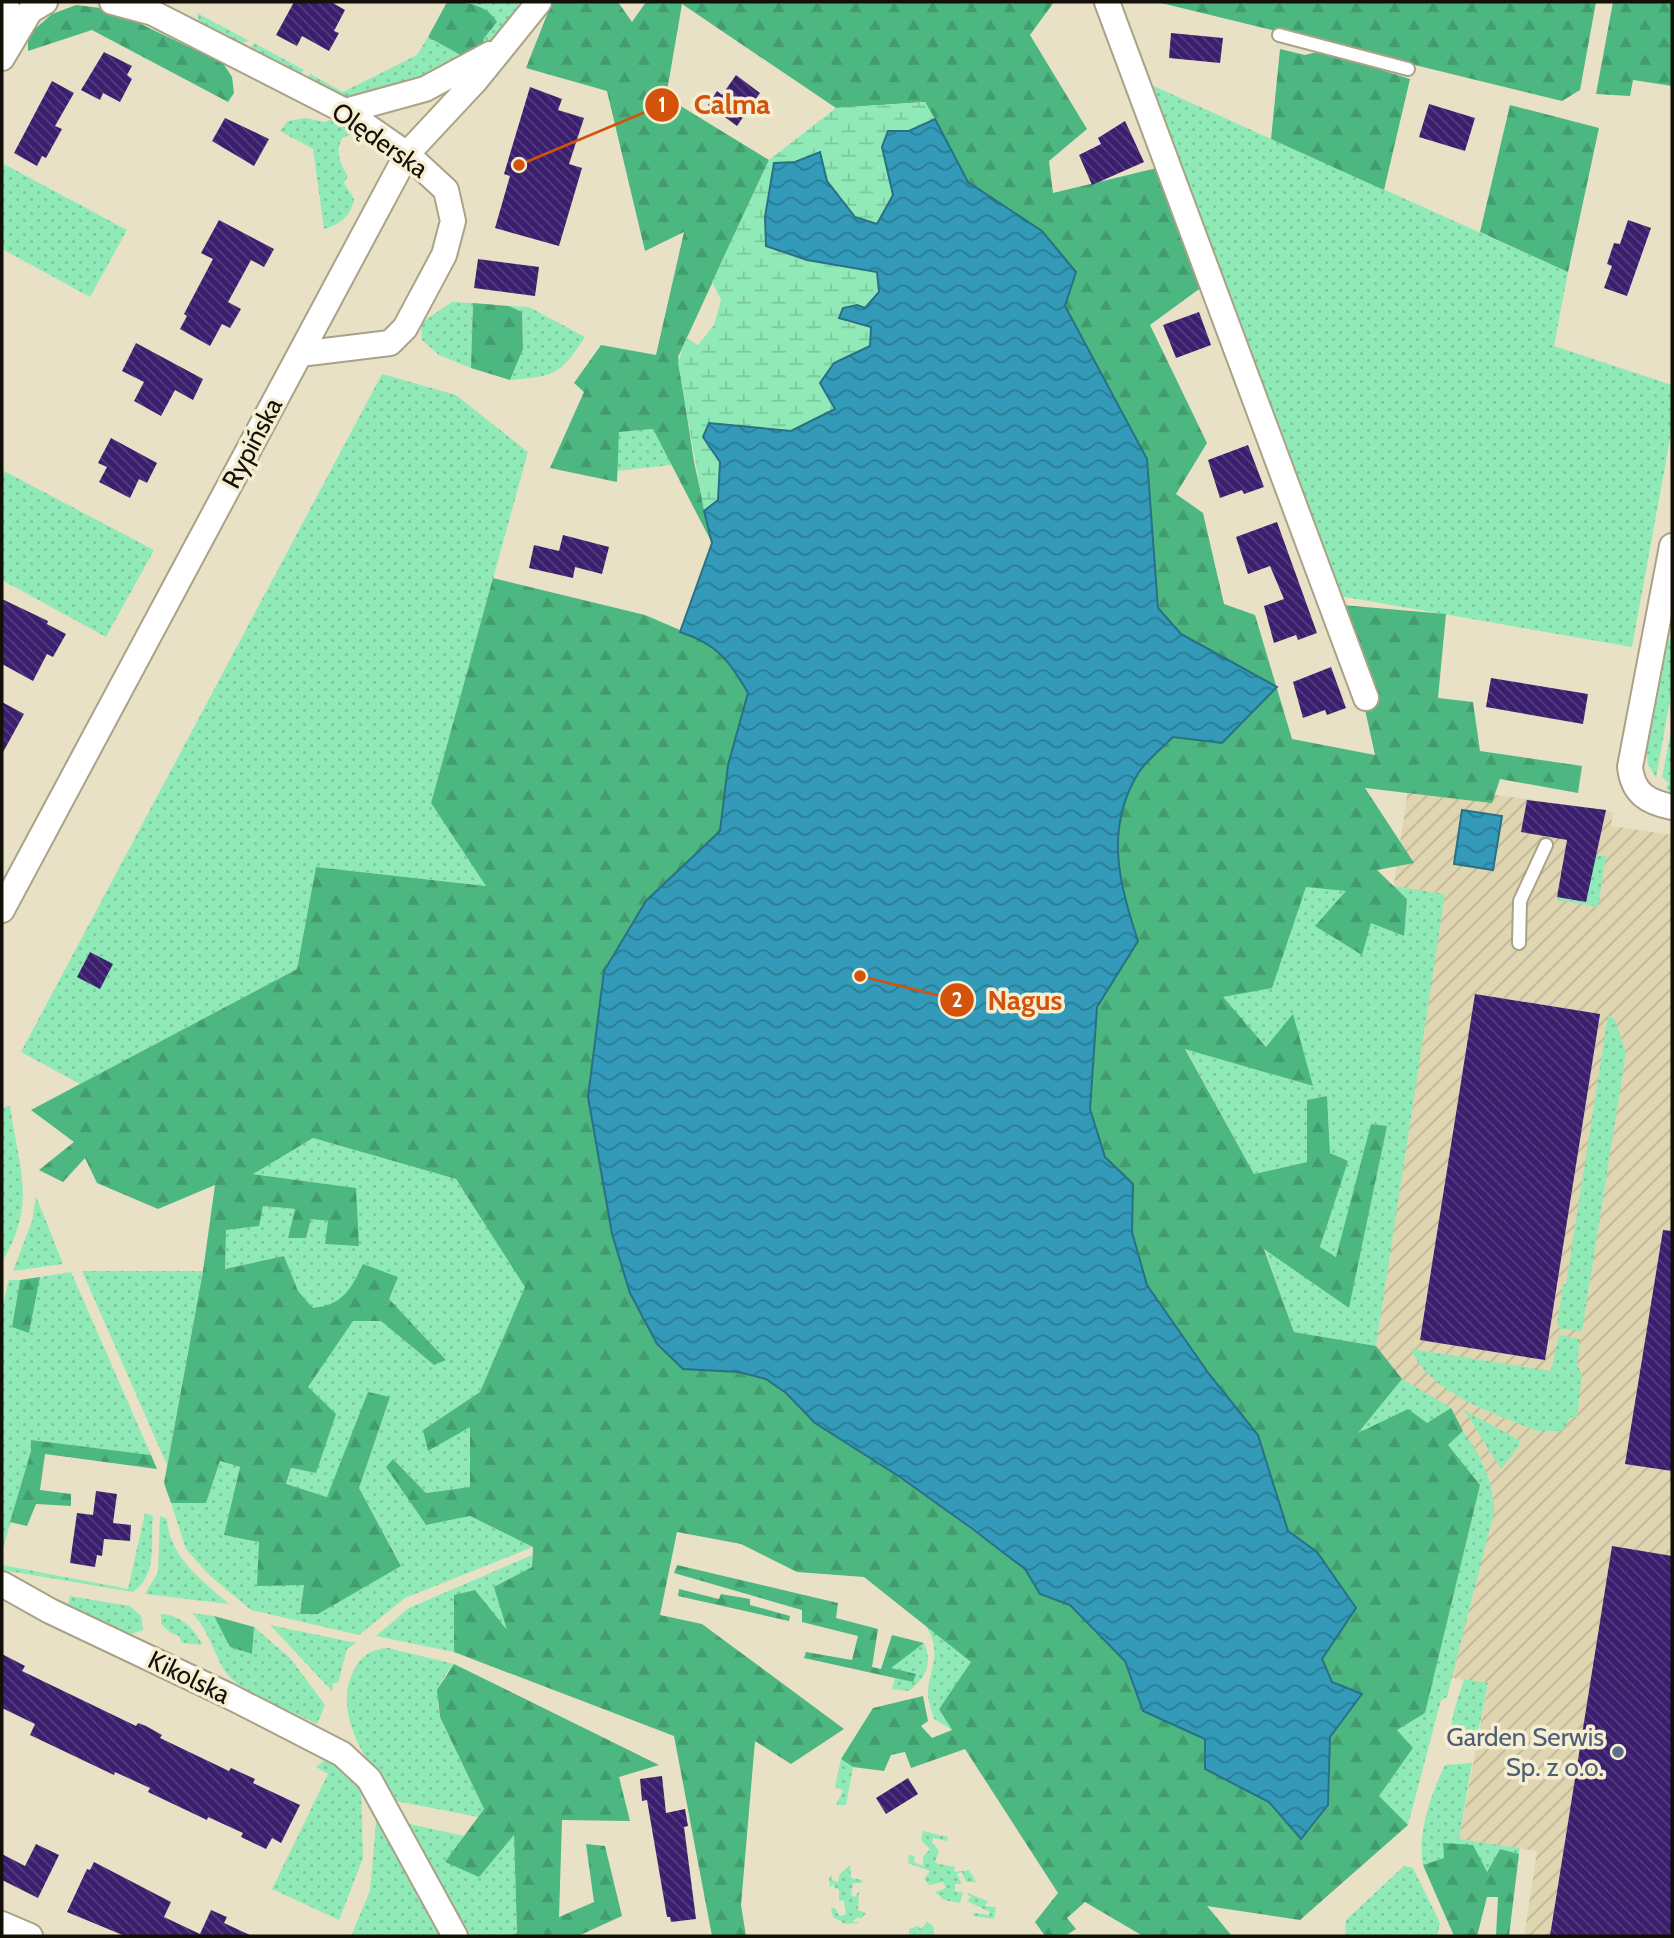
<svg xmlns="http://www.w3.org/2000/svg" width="1674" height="1938" viewBox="0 0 1674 1938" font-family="Cabin,sans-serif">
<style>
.industrial{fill:url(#industrial-furrows)}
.grass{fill:url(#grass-dots)}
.forest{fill:url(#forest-firs)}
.wetland{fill:url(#wetland-marsh)}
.water{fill:url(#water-waves);stroke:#297184;stroke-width:2}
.building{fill:url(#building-back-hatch)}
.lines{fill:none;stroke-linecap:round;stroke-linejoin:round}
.lane-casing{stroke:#a9a287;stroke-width:16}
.street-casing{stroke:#a9a287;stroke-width:28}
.lane{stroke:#fff;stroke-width:12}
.street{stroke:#fff;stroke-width:24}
.service-dot{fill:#5c6f8a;stroke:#f6eed2;stroke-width:2.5}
.labels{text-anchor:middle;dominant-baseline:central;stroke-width:7;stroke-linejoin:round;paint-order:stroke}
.street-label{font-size:26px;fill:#131007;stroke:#f6eed2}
.service-label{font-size:26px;fill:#4e5e75;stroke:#f6eed2;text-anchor:end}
.leader{fill:none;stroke:#d3520c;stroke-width:2.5}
.callout-dot{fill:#d3520c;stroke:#f6eed2;stroke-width:2.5}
.mark-label{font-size:21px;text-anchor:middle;font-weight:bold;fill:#fff}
.callout-label{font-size:28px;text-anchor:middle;font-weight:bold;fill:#d3520c;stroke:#f6eed2;stroke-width:7;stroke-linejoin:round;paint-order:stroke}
</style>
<defs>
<pattern id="industrial-furrows" width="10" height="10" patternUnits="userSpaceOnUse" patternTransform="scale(1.75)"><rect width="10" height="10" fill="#dfd5b1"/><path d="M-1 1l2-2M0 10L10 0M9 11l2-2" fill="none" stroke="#beb697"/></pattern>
<pattern id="grass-dots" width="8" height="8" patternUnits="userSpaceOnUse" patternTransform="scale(1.75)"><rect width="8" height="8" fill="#90eab7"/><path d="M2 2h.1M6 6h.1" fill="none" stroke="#7bc89c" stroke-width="1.8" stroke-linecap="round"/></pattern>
<pattern id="forest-firs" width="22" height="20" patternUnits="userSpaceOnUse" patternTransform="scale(1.75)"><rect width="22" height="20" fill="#4cb781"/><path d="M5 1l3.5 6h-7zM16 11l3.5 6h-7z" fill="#429c6e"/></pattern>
<pattern id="wetland-marsh" width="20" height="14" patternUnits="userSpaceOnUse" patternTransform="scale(1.75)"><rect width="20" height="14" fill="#90eab7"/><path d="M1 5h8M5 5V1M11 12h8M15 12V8" fill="none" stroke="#7bc89c"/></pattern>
<pattern id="water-waves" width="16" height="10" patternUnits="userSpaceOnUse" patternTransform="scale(1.75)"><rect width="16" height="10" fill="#339aba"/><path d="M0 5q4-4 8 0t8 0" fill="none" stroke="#2a7c95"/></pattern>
<pattern id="building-back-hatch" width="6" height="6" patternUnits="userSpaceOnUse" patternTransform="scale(1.75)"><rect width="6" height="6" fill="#3b1f6e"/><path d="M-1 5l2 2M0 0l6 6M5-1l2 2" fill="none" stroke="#543d7c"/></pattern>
</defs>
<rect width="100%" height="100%" fill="#e9e1c5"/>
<path class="industrial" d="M 1409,783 L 1606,810 L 1613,813 L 1611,826 L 1672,835 L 1672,1936 L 1524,1936 L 1537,1851 L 1459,1839 L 1488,1684 L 1442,1676 L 1368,1350 L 1393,891 Z"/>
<path class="grass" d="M 470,2 L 518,2 L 520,14 L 482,49 L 484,38 Z
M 197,13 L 244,38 L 249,41 L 241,43 L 199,22 Z
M 428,37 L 466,58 C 442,69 382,101 358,99 C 340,98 322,85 307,78 L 310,74 L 343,92 L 417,55 Z
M 254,43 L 304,70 L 300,75 L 250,48 Z
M 1149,84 L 1568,272 L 1554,346 L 1672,385 L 1672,428 L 1632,647 L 1340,596 Z
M 306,118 L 324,122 L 333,119 L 358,131 L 342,138 C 335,152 340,163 348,176 L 344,183 L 354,199 C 351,216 341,224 324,229 L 313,149 L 280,131 L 288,121 Z
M 2,163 L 127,230 L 90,297 L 2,249 Z
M 452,302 L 473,303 L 471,368 L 439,355 L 422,340 L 421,323 Z
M 509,306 L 529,307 L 585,337 C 560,375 556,376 510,380 L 523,349 L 522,312 Z
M 382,374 L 456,395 L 528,452 L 431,803 L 487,886 L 316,867 L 297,969 L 80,1084 L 21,1052 Z
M 653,429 L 672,465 L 616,471 L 619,432 Z
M 2,470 L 154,550 L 106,637 L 2,580 Z
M 1665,638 L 1672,640 L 1672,689 L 1656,778 L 1648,764 L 1645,746 Z
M 1672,726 L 1672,794 L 1666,788 L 1669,783 L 1662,777 Z
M 1594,855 L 1606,856 L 1598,907 L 1558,900 L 1557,897 L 1586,902 Z
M 1305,886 L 1347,890 L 1362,955 L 1370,922 L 1403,936 L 1407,899 L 1393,886 L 1445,894 L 1376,1346 L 1294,1332 L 1264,1247 L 1349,1307 L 1387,1126 L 1371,1124 L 1337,1257 L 1320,1248 L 1347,1161 L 1330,1153 L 1327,1096 L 1307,1100 L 1307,1162 L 1254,1174 L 1185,1048 L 1312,1086 L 1293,1015 L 1266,1048 L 1222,997 L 1272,987 Z
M 1608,1015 L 1615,1020 L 1626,1052 L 1582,1331 L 1560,1329 L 1557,1324 L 1563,1285 L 1566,1284 Z
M 10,1105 C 18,1168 38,1202 2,1262 L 2,1109 Z
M 313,1138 L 456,1179 L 526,1287 L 480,1392 L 423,1430 L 470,1426 L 470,1487 L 426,1493 L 393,1459 L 387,1467 L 426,1525 L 470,1516 L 533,1547 L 405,1598 L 359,1635 L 251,1610 L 209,1575 L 186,1549 L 171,1503 L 206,1503 L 220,1461 L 240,1467 L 224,1535 L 259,1541 L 304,1585 L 300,1613 L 401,1565 L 359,1488 L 390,1397 L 368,1393 L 328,1497 L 286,1485 L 291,1468 L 315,1473 L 307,1387 L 353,1321 L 381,1321 L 434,1365 L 446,1360 L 389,1299 L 397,1277 L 350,1293 L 330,1307 L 313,1308 L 298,1291 L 284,1256 L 225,1269 L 225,1229 L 263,1206 L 295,1209 L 288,1237 L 306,1238 L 311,1219 L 328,1221 L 355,1188 L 252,1174 Z
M 36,1196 L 63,1264 L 13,1271 L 32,1221 Z
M 82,1271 L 203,1271 L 167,1465 Z
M 71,1272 L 151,1455 L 31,1440 L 31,1451 L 2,1552 L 2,1308 L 9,1280 L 20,1280 L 12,1326 L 29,1333 L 40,1277 Z
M 1559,1335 L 1580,1339 L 1577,1365 L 1582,1374 L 1577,1417 L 1571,1417 L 1562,1431 L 1536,1431 C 1494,1412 1430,1395 1411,1349 L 1551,1371 Z
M 1402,1379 L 1451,1408 L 1427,1423 L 1356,1434 Z
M 1464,1410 L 1519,1440 L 1519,1446 L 1501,1469 Z
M 1463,1431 C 1482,1457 1493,1480 1494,1512 L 1447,1697 L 1441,1700 L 1408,1825 L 1378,1796 L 1413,1748 L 1397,1730 L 1425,1712 L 1480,1485 L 1448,1445 Z
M 145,1513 L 153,1516 C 150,1542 158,1575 133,1592 L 2,1570 L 2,1565 L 128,1589 Z
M 160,1516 L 167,1519 C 169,1557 203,1581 229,1604 L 145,1594 L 158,1572 Z
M 532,1555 L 532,1567 L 508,1633 L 454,1595 L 454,1652 L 376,1636 L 409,1608 Z
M 70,1596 L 130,1606 L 141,1616 L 143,1630 L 129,1635 L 67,1610 Z
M 192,1613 L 214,1616 L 230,1647 L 252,1654 L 254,1627 L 291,1659 L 325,1705 L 317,1724 C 294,1712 242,1693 227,1674 C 213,1654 210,1631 192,1613 Z
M 161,1614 C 179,1614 196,1629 202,1645 L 182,1643 L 179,1636 L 171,1633 L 161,1624 Z
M 270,1625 L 356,1643 L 347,1649 L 338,1683 L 333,1683 L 332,1691 Z
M 926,1625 L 972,1662 L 939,1709 L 952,1730 L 934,1719 C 932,1711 927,1699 928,1691 C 931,1661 942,1656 926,1625 Z
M 924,1643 C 933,1664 926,1678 909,1691 L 892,1689 L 895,1678 L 913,1682 L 890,1668 Z
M 388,1648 L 454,1664 C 438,1682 435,1694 440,1717 L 484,1809 L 478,1817 L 391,1800 C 369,1761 331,1716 354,1670 C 361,1655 373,1649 388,1648 Z
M 1464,1679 L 1488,1683 L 1475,1748 L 1460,1749 C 1442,1731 1458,1702 1464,1679 Z
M 841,1759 L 853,1767 L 846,1805 L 836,1805 L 843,1790 L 835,1787 Z
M 325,1760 L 346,1767 L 361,1786 L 363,1858 L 339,1920 L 272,1889 L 328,1774 L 316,1767 Z
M 1472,1763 L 1459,1839 L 1520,1848 L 1519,1854 L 1500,1849 L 1487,1872 L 1443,1844 L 1444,1858 L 1423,1865 C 1417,1833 1431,1794 1445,1765 Z
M 377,1812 L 448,1936 L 351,1936 L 370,1891 Z
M 401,1822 L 464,1836 L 446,1862 L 514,1834 L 517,1933 L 509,1936 L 471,1936 Z
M 923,1831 L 948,1837 L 947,1841 L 933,1838 L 932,1843 L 939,1850 L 935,1863 L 955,1867 L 954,1872 L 969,1870 L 976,1882 L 966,1882 L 962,1872 L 957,1874 L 962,1884 L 955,1884 L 955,1891 L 963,1893 L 960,1903 L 944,1900 L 935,1892 L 946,1888 L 943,1882 L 929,1885 L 924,1879 L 930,1871 L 908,1863 L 909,1855 L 915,1856 L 914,1862 L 923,1866 L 923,1857 L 930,1849 L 921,1840 Z
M 850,1865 L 851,1878 L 862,1880 L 862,1883 L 853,1883 L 851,1895 L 855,1897 L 859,1891 L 858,1910 L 866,1913 L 861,1919 L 858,1917 L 853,1921 L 859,1923 L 845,1924 L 833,1917 L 831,1908 L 835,1908 L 840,1916 L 846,1914 L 844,1901 L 839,1900 L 839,1889 L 834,1888 L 834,1884 L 830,1887 L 829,1878 L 832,1875 L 832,1880 L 838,1882 L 840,1874 Z
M 1404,1866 L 1413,1868 L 1440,1923 L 1437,1936 L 1345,1936 L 1346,1920 Z
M 967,1893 L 988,1901 L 985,1906 L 996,1907 L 994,1919 L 973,1916 L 974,1913 L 989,1915 L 990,1912 L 967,1901 L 971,1897 Z
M 927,1922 L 933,1926 L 934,1936 L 909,1936 L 909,1929 L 918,1926 L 921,1929 Z"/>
<path class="forest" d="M 447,2 C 467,2 486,4 497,22 L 484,38 L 482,49 L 466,58 L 428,37 Z
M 552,2 L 618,2 L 632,22 L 646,2 L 1054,2 L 1030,35 L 1087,129 L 1049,161 L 1053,193 L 1161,167 L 1206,284 L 1150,325 L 1207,443 L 1176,494 L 1203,513 L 1224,604 L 1255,615 L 1292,739 L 1375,755 L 1342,605 L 1446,614 L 1438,698 L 1473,702 L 1480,751 L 1582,766 L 1578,793 L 1500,779 L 1492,803 L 1365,788 L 1414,863 L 1377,870 L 1407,899 L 1404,936 L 1371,923 L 1362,955 L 1315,926 L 1346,891 L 1306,887 L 1272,988 L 1223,997 L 1266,1047 L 1293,1014 L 1313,1086 L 1185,1049 L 1254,1174 L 1307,1162 L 1307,1100 L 1327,1096 L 1330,1153 L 1348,1161 L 1320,1247 L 1336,1257 L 1371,1124 L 1387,1126 L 1349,1308 L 1264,1249 L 1294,1332 L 1376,1346 L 1402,1379 L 1358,1433 L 1408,1409 L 1427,1423 L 1451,1408 L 1463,1431 L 1448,1445 L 1480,1485 L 1425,1713 L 1397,1730 L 1413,1748 L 1379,1796 L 1408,1825 L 1300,1920 L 1207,1906 L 1232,1936 L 1143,1936 L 1085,1902 L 1067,1918 L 1076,1929 L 1065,1936 L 1045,1936 L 1035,1922 L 1058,1893 L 965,1749 L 911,1768 L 905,1752 L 891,1755 L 884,1771 L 853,1767 L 841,1759 L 873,1708 L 923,1696 L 928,1721 L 921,1726 L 932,1738 L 952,1730 L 939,1709 L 971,1662 L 864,1577 L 797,1572 L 741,1544 L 677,1532 L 660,1615 L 702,1624 L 844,1729 L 791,1764 L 755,1741 L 741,1905 L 746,1936 L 712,1936 L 674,1736 L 454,1652 L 454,1595 L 475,1590 L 507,1630 L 494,1587 L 532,1567 L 533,1547 L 470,1516 L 426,1525 L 386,1467 L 393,1459 L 426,1493 L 470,1487 L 470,1427 L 428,1451 L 423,1430 L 480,1392 L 525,1287 L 456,1179 L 313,1138 L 253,1174 L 356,1188 L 359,1246 L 325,1244 L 328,1221 L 311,1219 L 306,1238 L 288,1238 L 295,1209 L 263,1206 L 259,1226 L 226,1230 L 225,1269 L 284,1256 L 298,1291 L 313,1308 C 343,1305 351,1289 363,1264 L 398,1277 L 389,1299 L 446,1360 L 434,1365 L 381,1321 L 353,1321 L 308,1387 L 336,1414 L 316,1473 L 291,1468 L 286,1484 L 327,1497 L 368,1392 L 390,1397 L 359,1488 L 401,1566 L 318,1614 L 300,1614 L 304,1585 L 257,1586 L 259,1542 L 224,1535 L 240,1467 L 220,1461 L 206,1503 L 171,1503 L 164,1483 L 203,1271 L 215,1185 L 158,1209 L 97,1183 L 85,1158 L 63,1182 L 39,1170 L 74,1142 L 31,1110 L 297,969 L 316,867 L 486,886 L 431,803 L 493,578 L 645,615 L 701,639 L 726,656 L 748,693 L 728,765 L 720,831 L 646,901 L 604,971 L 588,1097 L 612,1234 L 630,1293 L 657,1344 L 711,1371 L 739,1372 L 766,1379 L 786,1393 L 815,1423 L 900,1477 L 1025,1569 L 1040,1594 L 1070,1605 L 1125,1661 L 1143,1711 L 1205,1739 L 1205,1769 L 1269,1802 L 1301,1839 L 1328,1805 L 1330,1737 L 1362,1695 L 1332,1682 L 1322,1659 L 1317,1552 L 1288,1531 L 1258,1435 L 1209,1374 L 1147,1285 L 1132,1232 L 1133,1184 L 1105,1157 L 1090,1109 L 1097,1007 L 1137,941 C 1119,883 1104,828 1139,772 C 1147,759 1162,748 1173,737 L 1222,743 L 1276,687 L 1181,634 L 1158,608 L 1147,459 L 1064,306 L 1042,231 L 968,182 L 925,102 L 836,108 L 682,4 L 666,97 L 769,160 L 678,357 L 694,462 L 712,543 L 653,429 L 619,432 L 617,482 L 550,468 L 584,392 L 574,383 L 601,345 L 656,355 L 684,232 L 645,251 L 607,91 L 526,68 Z
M 1157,2 L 1596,2 L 1580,90 L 1562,101 Z
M 1613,2 L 1672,2 L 1672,86 L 1633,80 L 1630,96 L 1596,94 Z
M 76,5 L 109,9 L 223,63 L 232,77 L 234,93 L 228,102 L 92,30 L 28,51 L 28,35 L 52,14 Z
M 1280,49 L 1305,55 L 1321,51 L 1410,79 L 1384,190 L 1271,139 Z
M 1510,105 L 1599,128 L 1568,272 L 1480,232 Z
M 473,303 L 509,306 L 522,312 L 523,349 L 510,380 L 471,368 Z
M 40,1277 L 29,1333 L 12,1327 L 20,1280 Z
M 31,1440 L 151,1455 L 157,1469 L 45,1454 L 40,1490 L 71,1494 L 71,1506 L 36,1504 L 27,1526 L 10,1522 L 31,1451 Z
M 677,1565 L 838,1603 L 836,1618 L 878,1629 L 872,1667 L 881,1669 L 892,1635 L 924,1643 L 891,1668 L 916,1674 L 913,1682 L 804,1658 L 806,1652 L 852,1660 L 858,1636 L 802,1622 L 802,1610 L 674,1573 Z
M 679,1589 L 719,1599 L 721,1594 L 750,1599 L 750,1605 L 790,1616 L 789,1621 L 678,1596 Z
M 214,1616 L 254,1627 L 252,1654 L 230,1647 Z
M 454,1664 L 659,1765 L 619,1777 L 630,1821 L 562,1820 L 559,1917 L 594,1902 L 586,1844 L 605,1846 L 622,1916 L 578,1936 L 509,1936 L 517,1933 L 514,1835 L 479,1877 L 445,1862 L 484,1809 L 440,1717 L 437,1690 Z
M 1443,1843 L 1473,1845 L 1487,1872 L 1500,1849 L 1519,1854 L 1509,1936 L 1496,1936 L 1498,1897 L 1487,1897 L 1477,1936 L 1454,1936 L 1423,1865 L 1444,1858 Z"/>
<path class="wetland" d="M 925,102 L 935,119 L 909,131 L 888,131 L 882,147 L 893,195 L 877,224 L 855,217 L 827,181 L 820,152 L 795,162 L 766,246 L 807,260 L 878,272 L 879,292 L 865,308 L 857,305 L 846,322 L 871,327 L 870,346 L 834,363 L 829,394 L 835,408 L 791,431 L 709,424 L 703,437 L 720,462 L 718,500 L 704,511 L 678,363 L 686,338 L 698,345 L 714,325 L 721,300 L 712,282 L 769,160 L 836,108 Z"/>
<path class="water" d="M 935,119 L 968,182 L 1042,231 L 1076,272 L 1065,306 L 1147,459 L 1158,608 L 1181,634 L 1277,687 L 1222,743 L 1173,737 C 1162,748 1147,760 1139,772 C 1104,828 1119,883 1138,941 L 1097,1007 L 1090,1109 L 1105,1157 L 1133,1184 L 1132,1232 L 1147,1285 L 1209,1374 L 1258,1435 L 1288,1531 L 1317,1552 L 1356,1608 L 1322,1659 L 1332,1682 L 1362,1694 L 1330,1737 L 1328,1805 L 1301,1839 L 1269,1802 L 1205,1769 L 1205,1739 L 1143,1711 L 1125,1661 L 1070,1605 L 1040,1594 L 1025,1569 L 971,1528 L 900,1477 L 815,1423 L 786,1393 L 766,1379 L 739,1372 L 683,1369 L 657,1344 L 630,1293 L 612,1234 L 588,1097 L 604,971 L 646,901 L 720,831 L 728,765 L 748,693 C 729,660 717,644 680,632 L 712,543 L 704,511 L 718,500 L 720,462 L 703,437 L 709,423 L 791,431 L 835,409 L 820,383 L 834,363 L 870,346 L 871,327 L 839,318 L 843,308 L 857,305 L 865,308 L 879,292 L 877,272 L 807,260 L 766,246 L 765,217 L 774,163 L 795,162 L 820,152 L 827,181 L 855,217 L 877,224 L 893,195 L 882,147 L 888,131 L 909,131 Z
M 1462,810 L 1502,816 L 1493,870 L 1454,864 Z"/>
<path class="building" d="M 294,2 L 331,2 L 345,10 L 334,31 L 339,33 L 329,51 L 302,36 L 297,46 L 276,35 Z
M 1171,33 L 1223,38 L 1220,63 L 1169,58 Z
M 104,52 L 132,66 L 127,75 L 132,79 L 120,102 L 103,93 L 100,100 L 81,90 Z
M 736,75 L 760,93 L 737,126 L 708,105 L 717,91 L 722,95 Z
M 52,81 L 74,93 L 55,126 L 62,129 L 46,158 L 42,156 L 37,166 L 14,153 Z
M 530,87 L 562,99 L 558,110 L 584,118 L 569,164 L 582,168 L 559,246 L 495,228 L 510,176 L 504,174 Z
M 1429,104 L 1475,118 L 1465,151 L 1419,137 Z
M 225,118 L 269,139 L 254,166 L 212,141 Z
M 1125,121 L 1144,162 L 1092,185 L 1079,155 L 1101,144 L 1098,138 Z
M 219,220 L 274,249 L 264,267 L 251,260 L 228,302 L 241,309 L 230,328 L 222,324 L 210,346 L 180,329 L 187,316 L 184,314 L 213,259 L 201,253 Z
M 1628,220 L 1651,228 L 1627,296 L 1604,288 L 1612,266 L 1607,264 L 1614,243 L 1620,244 Z
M 478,259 L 539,267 L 535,296 L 474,288 Z
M 1199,312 L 1211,345 L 1176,358 L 1163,325 Z
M 136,343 L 203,379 L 193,400 L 175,390 L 161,416 L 134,401 L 144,382 L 122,371 Z
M 111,438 L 157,463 L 147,483 L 139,479 L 130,498 L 99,482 L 107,467 L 98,463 Z
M 1248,445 L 1264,487 L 1244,494 L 1242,490 L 1220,498 L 1208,460 Z
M 1277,522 L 1317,633 L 1298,640 L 1296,635 L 1274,643 L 1264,606 L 1284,599 L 1270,566 L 1248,574 L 1236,537 Z
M 563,535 L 609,547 L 602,574 L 575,567 L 573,578 L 529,568 L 534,545 L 559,551 Z
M 2,599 L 48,621 L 47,624 L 66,634 L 53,657 L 47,654 L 33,681 L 2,664 Z
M 1331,667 L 1346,708 L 1327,715 L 1325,710 L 1303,718 L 1293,682 Z
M 1491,678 L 1588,694 L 1583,724 L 1486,707 Z
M 2,702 L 24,714 L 2,754 Z
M 1527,800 L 1606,810 L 1586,902 L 1557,897 L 1567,840 L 1521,832 Z
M 90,952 L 113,964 L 100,989 L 77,977 Z
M 1475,994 L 1600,1014 L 1545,1360 L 1420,1340 Z
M 1663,1230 L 1672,1231 L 1672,1471 L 1625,1464 Z
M 96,1491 L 117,1494 L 113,1523 L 131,1525 L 130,1541 L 104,1539 L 102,1556 L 97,1555 L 95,1567 L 70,1563 L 77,1513 L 93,1515 Z
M 1612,1546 L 1672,1556 L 1672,1936 L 1550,1936 Z
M 2,1654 L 25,1666 L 22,1671 L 136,1726 L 138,1723 L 146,1726 L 162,1735 L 160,1738 L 229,1771 L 231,1768 L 255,1779 L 253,1783 L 300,1805 L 281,1843 L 272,1838 L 266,1849 L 241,1837 L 243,1833 L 208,1817 L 207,1820 L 148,1792 L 150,1788 L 115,1772 L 114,1775 L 30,1735 L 35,1724 L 2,1708 Z
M 662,1776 L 666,1813 L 685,1809 L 688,1826 L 684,1827 L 696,1919 L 671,1922 L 670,1917 L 667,1917 L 647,1800 L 642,1801 L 640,1779 Z
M 908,1778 L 918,1794 L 886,1814 L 876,1798 Z
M 36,1844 L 59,1855 L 38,1898 L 2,1880 L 2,1854 L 25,1866 Z
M 94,1862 L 171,1902 L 164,1917 L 200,1934 L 211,1910 L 227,1917 L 224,1923 L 252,1936 L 125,1936 L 67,1912 L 87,1869 L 90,1870 Z"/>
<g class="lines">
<g class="lane-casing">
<path id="lane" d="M 1279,35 L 1408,69
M 1519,943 L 1520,901 L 1546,845"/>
</g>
<g class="street-casing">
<path id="street" d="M 5,2 L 16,33
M 112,2 L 153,13 L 345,111 L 407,154 L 446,190 L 453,221 L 444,255 L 405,328 L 390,343 L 300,354
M 1107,2 L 1366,698
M 2,58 L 30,11 L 45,2
M 345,111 L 425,89 L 490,54
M 1672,546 L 1630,767 C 1633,794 1648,802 1672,807
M 2,910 L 407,154 L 476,80 L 539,2
M 2,1584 L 50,1611 L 227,1695 L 342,1754 L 369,1779 L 455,1936
M 2,1924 L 30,1936"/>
</g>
<use href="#lane" class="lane"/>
<use href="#street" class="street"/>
</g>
<circle class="service-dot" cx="1618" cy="1752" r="7"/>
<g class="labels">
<g class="street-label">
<text transform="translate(380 140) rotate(35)">Olęderska</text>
<text transform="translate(252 443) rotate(-62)">Rypińska</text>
<text transform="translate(189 1677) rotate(26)">Kikolska</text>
</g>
<g class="service-label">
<text x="1604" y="1737">Garden Serwis<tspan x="1604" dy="30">Sp. z o.o.</tspan></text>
</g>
</g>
<path class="leader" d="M519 165L662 105M860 976L957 1000"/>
<g class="callout-dot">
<circle cx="519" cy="165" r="7"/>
<circle cx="860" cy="976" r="7"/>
<circle cx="662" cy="105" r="18"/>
<circle cx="957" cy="1000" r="18"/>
</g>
<g class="mark-label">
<text x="662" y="112">1</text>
<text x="957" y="1007">2</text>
</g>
<g class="callout-label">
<text x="732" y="114">Calma</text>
<text x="1025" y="1010">Nagus</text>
</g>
<rect width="1674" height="1938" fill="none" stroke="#131007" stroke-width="7"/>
</svg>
